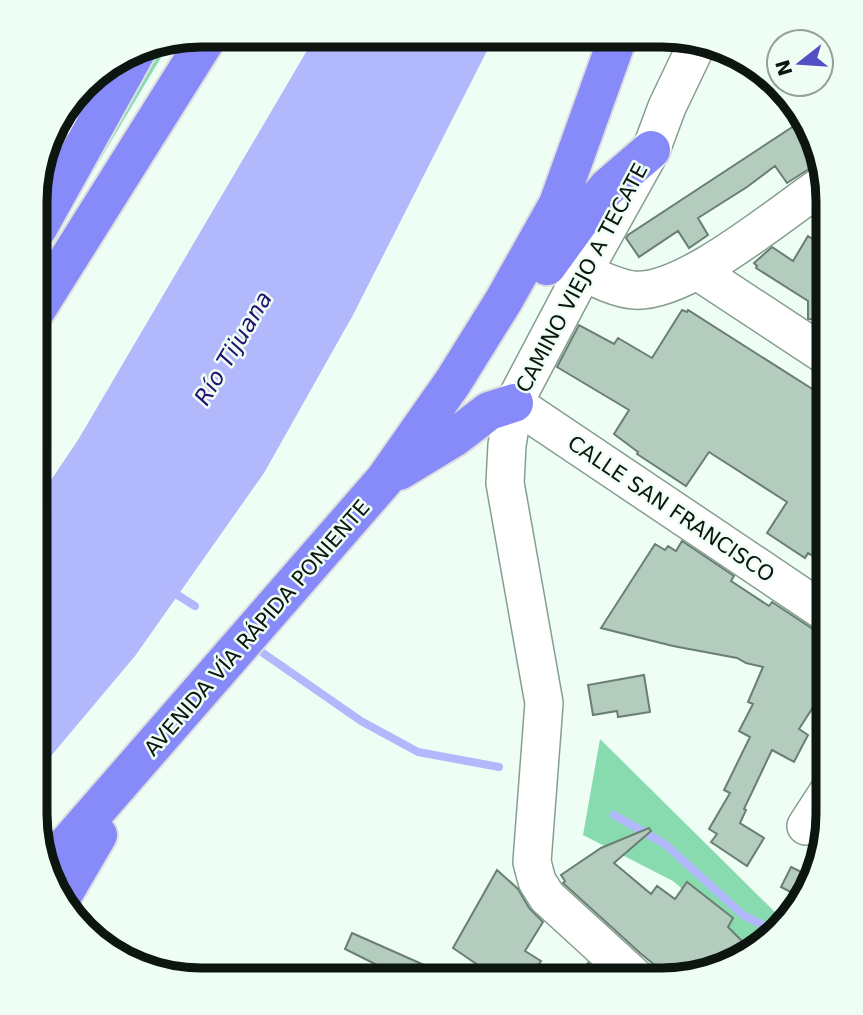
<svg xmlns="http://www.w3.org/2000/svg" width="863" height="1015" viewBox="0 0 863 1015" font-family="'DejaVu Sans',sans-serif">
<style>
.green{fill:#88daaf}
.water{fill:#b2b8fc}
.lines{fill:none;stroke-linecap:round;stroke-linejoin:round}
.stream{stroke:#b2b8fc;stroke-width:8}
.building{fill:#b3ccbe;stroke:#697f72;stroke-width:2}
.minor-casing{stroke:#869e90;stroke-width:40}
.highway-casing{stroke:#dddede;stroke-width:42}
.minor{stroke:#fff;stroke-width:37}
.highway{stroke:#878af9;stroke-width:38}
.labels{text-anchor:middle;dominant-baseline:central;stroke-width:5;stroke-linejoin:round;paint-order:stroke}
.street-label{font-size:21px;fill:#0c1510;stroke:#effef5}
.water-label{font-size:23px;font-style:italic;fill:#231071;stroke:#effef5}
.rim{fill:none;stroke:#0c1510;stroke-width:9}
</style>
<rect width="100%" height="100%" fill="#effef5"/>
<path class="green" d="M 157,44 L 169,44 L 38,264 L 38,248 Z
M 600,739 L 780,917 L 785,918 L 753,950 L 673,881 L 583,835 Z"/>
<path class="water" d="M 493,39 L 353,315 L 264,473 L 135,656 L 35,775 L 37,501 L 78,440 L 312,42 Z"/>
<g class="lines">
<path class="stream" d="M 168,589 L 195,606
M 263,653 L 361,721 L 418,752 L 499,767
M 614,815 L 665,844 L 743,915 L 773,930"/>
</g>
<path class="building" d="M 806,118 L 812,141 L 807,144 L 816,155 L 818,163 L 787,183 L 775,166 L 747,187 L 698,218 L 708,235 L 689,248 L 678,231 L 639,257 L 626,238 L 628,235 Z
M 808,236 L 828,249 L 828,320 L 808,319 L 808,301 L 756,268 L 757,266 L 754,263 L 772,247 L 793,261 Z
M 682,310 L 687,312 L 688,310 L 828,399 L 828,566 L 808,553 L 805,558 L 767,533 L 787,502 L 709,452 L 686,486 L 637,454 L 638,452 L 614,434 L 629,410 L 557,367 L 579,325 L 614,344 L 618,338 L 652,358 Z
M 682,541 L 734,576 L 731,581 L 769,606 L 772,602 L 816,631 L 828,635 L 828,700 L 821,695 L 799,729 L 808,735 L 794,762 L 772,750 L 744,809 L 746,810 L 740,823 L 764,838 L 747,866 L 711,842 L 717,834 L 709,829 L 730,793 L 724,790 L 750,737 L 739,731 L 753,704 L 748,702 L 763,667 L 746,663 L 737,658 L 673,646 L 601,628 L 655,544 L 665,550 L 668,546 L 676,551 Z
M 644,675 L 650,712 L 618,717 L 617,711 L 593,715 L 588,685 Z
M 649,828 L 651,831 L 614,863 L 651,894 L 657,886 L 675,899 L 687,882 L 733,918 L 728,927 L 744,943 L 726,963 L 673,980 L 640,953 L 563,883 L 565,881 L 561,875 L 601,848 Z
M 791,867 L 812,877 L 804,899 L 781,887 Z
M 497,870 L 518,889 L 529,908 L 543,922 L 525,951 L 541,961 L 529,980 L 500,980 L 453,948 Z
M 352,933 L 458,980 L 407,980 L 345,949 Z
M 588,963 L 606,980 L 576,980 Z"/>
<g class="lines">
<g class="minor-casing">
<path id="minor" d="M 64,110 L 94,127
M 583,272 C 598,279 616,288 633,290 C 685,295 780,213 824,184
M 699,272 L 828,357
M 514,403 L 828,614
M 806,826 L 828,792
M 638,980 L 547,897 L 537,881 L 532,862 L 544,703 L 505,483 L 507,445 L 514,403 L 583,272 L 651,150 L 667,107 L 698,42"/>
</g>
<g class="highway-casing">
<path id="highway" d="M 38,228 L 137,50
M 547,266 L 584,215 L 607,188 L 651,150
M 37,309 L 204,43
M 399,471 L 455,437 L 489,411 L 514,403
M 49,865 L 385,479 L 453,382 L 504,300 L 558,204 L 618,37
M 60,900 L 98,835"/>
</g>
<use href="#minor" class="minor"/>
<use href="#highway" class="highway"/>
</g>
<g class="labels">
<g class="street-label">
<text transform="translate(582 278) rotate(-62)">CAMINO VIEJO A TECATE</text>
<text transform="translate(671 509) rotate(34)">CALLE SAN FRANCISCO</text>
<text transform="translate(257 628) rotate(-49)">AVENIDA VÍA RÁPIDA PONIENTE</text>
</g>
<g class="water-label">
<text transform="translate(233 348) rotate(-59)">Río Tijuana</text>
</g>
</g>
<path d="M0 0H863V1015H0ZM201 47H662A154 154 0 0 1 816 201V814A154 154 0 0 1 662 968H201A154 154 0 0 1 47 814V201A154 154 0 0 1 201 47Z" fill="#effef5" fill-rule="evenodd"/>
<path class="rim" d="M201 47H662A154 154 0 0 1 816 201V814A154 154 0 0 1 662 968H201A154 154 0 0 1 47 814V201A154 154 0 0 1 201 47Z"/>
<g transform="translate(800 63) rotate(253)"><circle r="33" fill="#effef5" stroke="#94a199" stroke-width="2"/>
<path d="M0-5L12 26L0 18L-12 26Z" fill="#554fc6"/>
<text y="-10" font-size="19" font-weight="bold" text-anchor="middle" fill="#0c1510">N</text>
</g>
</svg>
